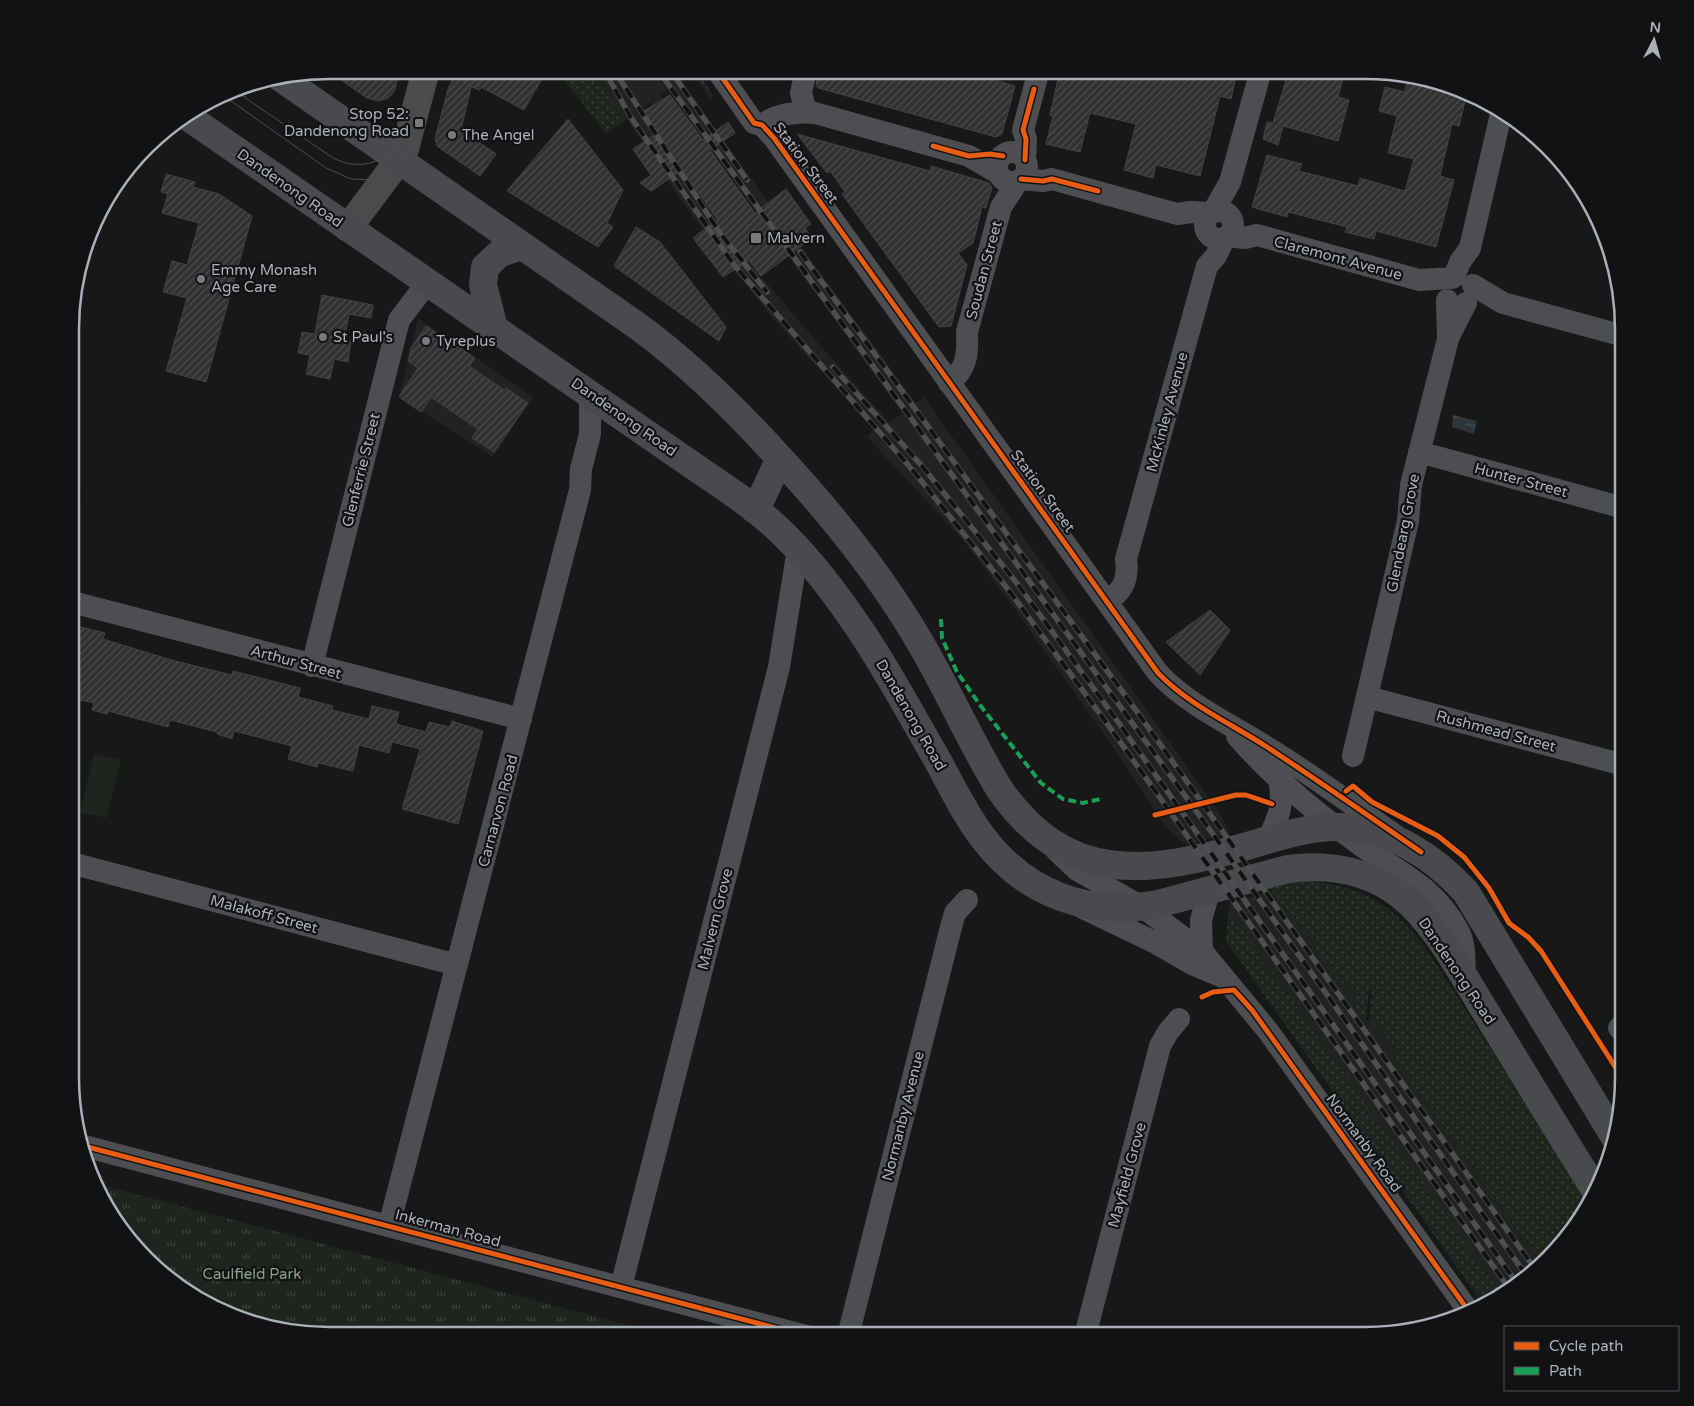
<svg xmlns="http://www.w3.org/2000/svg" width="1694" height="1406" viewBox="0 0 1694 1406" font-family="'Varela Round',sans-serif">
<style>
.built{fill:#222224;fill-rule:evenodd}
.grass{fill:url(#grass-dots)}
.park{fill:url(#park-tufts)}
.pitch{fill:#1e251e}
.water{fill:url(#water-ripples)}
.building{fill:url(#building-hatch);stroke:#404244}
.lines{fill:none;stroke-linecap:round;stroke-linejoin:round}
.minor{stroke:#4c4e51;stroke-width:22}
.major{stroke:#4a4b4d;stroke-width:28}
.highway{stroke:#494a4d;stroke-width:28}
.tram{stroke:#4c4e4f;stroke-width:1}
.rail-casing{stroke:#4c4e4f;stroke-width:5.5}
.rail{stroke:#121214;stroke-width:4;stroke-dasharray:11;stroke-linecap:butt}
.quiet{stroke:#1a9f57;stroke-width:4;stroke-dasharray:8 4;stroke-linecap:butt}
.cycleway-casing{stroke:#121214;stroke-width:8}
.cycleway{stroke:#e95d12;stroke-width:5}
.poi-dot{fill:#777b80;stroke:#121214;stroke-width:2}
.labels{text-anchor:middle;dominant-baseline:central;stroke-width:4.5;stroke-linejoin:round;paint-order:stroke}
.poi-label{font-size:15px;fill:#aab0b8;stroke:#121214;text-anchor:start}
.street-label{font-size:15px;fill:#aab0b8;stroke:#121214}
.park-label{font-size:15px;fill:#85a282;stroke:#121214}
.rim{fill:none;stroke:#aab0b8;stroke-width:2.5}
</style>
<defs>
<pattern id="grass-dots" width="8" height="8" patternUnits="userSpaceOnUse" patternTransform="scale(1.25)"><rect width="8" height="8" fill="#1e251e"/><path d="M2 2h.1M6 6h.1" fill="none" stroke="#3c423d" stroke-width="1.8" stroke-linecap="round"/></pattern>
<pattern id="park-tufts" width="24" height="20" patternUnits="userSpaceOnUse" patternTransform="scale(1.25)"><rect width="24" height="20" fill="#1e251e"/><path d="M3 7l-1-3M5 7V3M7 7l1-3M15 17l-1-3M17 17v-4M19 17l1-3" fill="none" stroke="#3c423d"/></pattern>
<pattern id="water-ripples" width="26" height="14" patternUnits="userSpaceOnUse" patternTransform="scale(1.25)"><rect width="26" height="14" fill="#2c3539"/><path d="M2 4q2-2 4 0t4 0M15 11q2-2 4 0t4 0" fill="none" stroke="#485054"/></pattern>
<pattern id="building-hatch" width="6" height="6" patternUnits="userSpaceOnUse" patternTransform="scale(1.25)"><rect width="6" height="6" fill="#313132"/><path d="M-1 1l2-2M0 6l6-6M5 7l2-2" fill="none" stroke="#4c4c4e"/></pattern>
</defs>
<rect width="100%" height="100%" fill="#181818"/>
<path class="built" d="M 594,70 L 678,70 L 684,79 L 682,81 L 742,166 L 916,403 L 924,397 L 1217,809 L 1230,833 L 1187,845 L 1166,828 L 1110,743 L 1015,609 L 961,538 L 867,437 L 874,430 L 770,315 L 741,279 L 680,199 L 627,119 L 623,122 ZM 668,90 L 902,413 L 896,418 L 889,422 L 819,344 L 759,274 L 701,198 L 642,109 L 651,102 L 654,105 L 663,99 L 661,95 Z
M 418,318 L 533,397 L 493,457 L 399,397 Z
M 1271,891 L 1303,930 L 1307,931 L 1357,996 L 1355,1006 L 1366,1020 L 1376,1022 L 1397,1051 L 1396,1061 L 1542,1264 L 1500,1292 L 1471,1251 L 1466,1247 L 1462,1238 L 1386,1131 L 1381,1128 L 1342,1069 L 1338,1067 L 1274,973 L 1268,970 L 1258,956 L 1259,952 L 1233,918 L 1229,904 Z"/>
<path class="grass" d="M 557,70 L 594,70 L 623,122 L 606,134 Z
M 678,70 L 697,70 L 713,96 L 711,99 L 693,73 L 684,79 Z
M 1314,882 C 1372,887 1404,915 1435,962 L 1588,1202 L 1549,1260 L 1542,1264 L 1396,1061 L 1397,1050 L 1376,1023 L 1369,1022 L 1372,990 L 1369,990 L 1366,1020 L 1355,1006 L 1356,996 L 1348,984 L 1340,982 L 1316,948 L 1316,944 L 1307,931 L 1303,930 L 1269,888 L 1286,883 Z
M 1229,904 L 1233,918 L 1259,952 L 1258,956 L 1268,970 L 1274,973 L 1338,1067 L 1342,1069 C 1349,1079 1380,1128 1386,1131 L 1463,1238 L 1466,1247 L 1471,1251 L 1500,1292 L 1483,1304 L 1226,941 Z"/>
<path class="park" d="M 94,1183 L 669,1336 L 312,1335 L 229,1316 L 146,1261 L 97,1192 Z"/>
<path class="pitch" d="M 94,754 L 121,760 L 106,818 L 80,812 Z"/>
<path class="water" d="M 1453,415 L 1477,421 L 1474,434 L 1452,427 Z"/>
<path class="building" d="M 327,70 L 400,70 L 394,92 L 388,98 L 379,101 L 367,98 Z
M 457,70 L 547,70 L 524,110 L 481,87 L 480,90 L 471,87 L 461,130 L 496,154 L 480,176 L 437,146 L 435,139 L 448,89 Z
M 819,70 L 1000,70 L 998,81 L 1015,86 L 1002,134 L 996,137 L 818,88 L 816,85 Z
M 1060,70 L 1188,70 L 1210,76 L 1212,71 L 1236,77 L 1231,99 L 1220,96 L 1200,176 L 1156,165 L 1153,178 L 1124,170 L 1136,124 L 1090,113 L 1080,152 L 1046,144 L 1053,116 L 1050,115 Z
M 1289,70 L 1345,71 L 1338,97 L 1349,100 L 1338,141 L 1283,126 L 1278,145 L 1263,139 L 1267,122 L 1273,123 Z
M 1408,79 L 1467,93 L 1459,126 L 1452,124 L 1440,176 L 1454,180 L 1436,247 L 1376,231 L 1374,239 L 1345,232 L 1347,227 L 1288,212 L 1287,217 L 1252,207 L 1267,155 L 1302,164 L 1299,171 L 1358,186 L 1360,178 L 1405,191 L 1414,159 L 1388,153 L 1397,116 L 1379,111 L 1385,87 L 1405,92 Z
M 670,95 L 703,140 L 728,122 L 735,133 L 710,150 L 755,213 L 786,189 L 811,224 L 805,228 L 812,238 L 761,276 L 749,260 L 723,277 L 693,238 L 718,220 L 682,170 L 651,191 L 640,183 L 651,175 L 633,149 L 658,133 L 644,111 Z
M 568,119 L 623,190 L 607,223 L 613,227 L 598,247 L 507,191 Z
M 797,134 L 930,171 L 931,166 L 989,183 L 992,188 L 986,208 L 982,207 L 973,243 L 958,253 L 967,265 L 951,326 L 939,327 L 842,194 L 845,192 L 830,171 L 827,173 Z
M 166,174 L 195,182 L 193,187 L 219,194 L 252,216 L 206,382 L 166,371 L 187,298 L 163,292 L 172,261 L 187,265 L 199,223 L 162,213 L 168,194 L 161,192 Z
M 636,227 L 660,242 L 726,327 L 719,341 L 614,266 Z
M 322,295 L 373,305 L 371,318 L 349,314 L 344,340 L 351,341 L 348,362 L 334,359 L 330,379 L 306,374 L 310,355 L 298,353 L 302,332 L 315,334 Z
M 426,326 L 475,358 L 469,366 L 504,390 L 506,388 L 528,403 L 494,452 L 472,438 L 478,429 L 431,397 L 421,412 L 399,397 L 418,368 L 408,361 L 411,348 Z
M 1210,610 L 1230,630 L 1200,675 L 1166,642 Z
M 72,625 L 105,633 L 103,639 L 171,660 L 232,675 L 233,671 L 300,688 L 298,697 L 333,706 L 332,710 L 369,719 L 372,706 L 399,712 L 396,724 L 426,732 L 429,722 L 450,727 L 452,721 L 483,731 L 458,824 L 402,809 L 420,749 L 392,742 L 389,753 L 359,745 L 353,771 L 318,763 L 317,767 L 288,759 L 292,746 L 234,731 L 232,739 L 217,734 L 217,732 L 170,720 L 168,727 L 108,711 L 107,714 L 92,710 L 94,703 L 71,698 Z"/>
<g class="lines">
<path class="minor" d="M 717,70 L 754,123 L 762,125 L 774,138 L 1158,673 C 1188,705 1228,723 1265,746 C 1310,773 1352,805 1395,835
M 806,112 L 801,93 L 806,70
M 762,125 C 776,114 798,111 815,113 L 969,156 L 998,173
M997 167a15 15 0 1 1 30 0a15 15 0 1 1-30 0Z
M 1025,160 L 1026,139 L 1023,130 L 1039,70
M 1021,179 L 1043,181 L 1052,179 L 1177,214 L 1191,212 L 1210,213
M1205 225a14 14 0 1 1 28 0a14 14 0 1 1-28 0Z
M 1213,212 L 1230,182 L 1261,70
M 1227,236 L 1245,238 L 1257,235 L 1419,280 L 1452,278
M 1454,277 L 1460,262 L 1470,248 L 1501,114
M 1473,285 L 1503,303 L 1624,336
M 1448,338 L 1466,303
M 949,383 C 967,369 968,354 967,332 L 1001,207 L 1018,181
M 1419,452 L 1624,508
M 72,602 L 521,719
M 1108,602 C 1123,590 1129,579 1126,559 L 1207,266 L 1216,256 L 1224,239
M 312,666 L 399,320 L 427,283
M 1367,697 L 1624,765
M 1237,736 C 1272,777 1315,812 1359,844 C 1397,872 1434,885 1458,930 C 1466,944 1464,963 1465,978
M 1353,756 L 1408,521 L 1411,485 L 1448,339 L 1447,300
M 1268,840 C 1279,816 1284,806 1279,778
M 1056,850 L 1077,870 L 1142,907 L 1202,951 L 1268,1031 L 1470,1313
M 71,863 L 457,965
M 1083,908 L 1152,941 L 1192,964 L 1221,976
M 1202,951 L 1201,920 L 1209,892
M 1619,1028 L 1623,1024
M 84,1146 L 806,1336
M 389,1226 L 580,490 L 581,469 L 590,434 L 590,393
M 621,1287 L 779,667 L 798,549
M 848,1336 L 951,927 L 955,913 L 967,900
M 1085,1336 L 1160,1046 L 1168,1032 L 1179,1019"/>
<path class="major" d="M 348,228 L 399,160 L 405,149 L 426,70"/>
<path class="highway" d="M 281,78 L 639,327 C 689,364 733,407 775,453 C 830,512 880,573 921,644 C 949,692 971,743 1000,790 C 1067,886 1148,874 1247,846 C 1278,837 1310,826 1342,827 C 1392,829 1434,857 1466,892 L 1614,1136
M 188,117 L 695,467 C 723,486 752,505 777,528 C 806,555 830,586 852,618 C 884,663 910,713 938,761 C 952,787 966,816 984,839 C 1027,895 1090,917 1158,904 L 1288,869 C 1327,864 1367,870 1399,894 C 1433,920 1460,970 1482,1006 C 1520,1068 1557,1129 1595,1190
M 494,328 L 483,285 L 485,267 L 500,253 L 522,246
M 754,509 L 762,497 L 780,458"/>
<path class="tram" d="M 234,90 L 333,158 C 345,164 357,166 370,163 C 411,153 414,103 422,70
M 224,96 L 326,168 L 351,179 L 370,180 L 395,168 L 407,154 L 419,123 L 431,70"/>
<g class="rail-casing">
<path id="rail" d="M 604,70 L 630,116 L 734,265 L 915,473 L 1007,588 L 1106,722 L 1508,1287
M 614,70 L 720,233 L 767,292
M 658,70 L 1215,837 L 1526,1275
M 670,70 L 747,180
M 800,252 L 1130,702 L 1535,1269
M 833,367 L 922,466 L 1016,582 L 1113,715 L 1516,1282"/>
</g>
<use href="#rail" class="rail"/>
<path class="quiet" d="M 941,619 L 942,638 L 957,672 L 980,705 L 1041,783 L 1063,799 L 1083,803 L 1101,799"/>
<g class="cycleway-casing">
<path id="cycleway" d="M 717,70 L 754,123 L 762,125 L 774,138 L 1158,673 C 1189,705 1230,723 1267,747 C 1319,781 1370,817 1421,852
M 933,146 L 969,156 L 990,154 L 1003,156
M 1025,160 L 1026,139 L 1023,130 L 1034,89
M 1021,179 L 1043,181 L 1052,179 L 1098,191
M 1346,791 L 1353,786 L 1372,802 L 1438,836 L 1464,857 L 1489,888 L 1509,923 L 1528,937 L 1541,951 L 1623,1079
M 1155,815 L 1236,795 L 1246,795 L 1272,804
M 1202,997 L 1213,992 L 1234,990 L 1252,1010 L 1470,1313
M 84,1146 L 806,1336"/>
</g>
<use href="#cycleway" class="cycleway"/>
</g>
<g class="poi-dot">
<rect x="414" y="118" width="10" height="10" rx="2.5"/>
<circle cx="452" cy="135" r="5"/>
<rect x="750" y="232" width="12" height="12" rx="2.5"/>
<circle cx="201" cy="279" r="5"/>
<circle cx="323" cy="337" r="5"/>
<circle cx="426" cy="341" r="5"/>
</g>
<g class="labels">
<g class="poi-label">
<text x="409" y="114" text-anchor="end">Stop 52:<tspan x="409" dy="17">Dandenong Road</tspan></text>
<text x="462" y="135">The Angel</text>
<text x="767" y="238">Malvern</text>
<text x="211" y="270">Emmy Monash<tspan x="211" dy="17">Age Care</tspan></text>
<text x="333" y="337">St Paul's</text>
<text x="436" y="341">Tyreplus</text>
</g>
<g class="street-label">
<text transform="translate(806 163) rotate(53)">Station Street</text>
<text transform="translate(290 188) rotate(35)">Dandenong Road</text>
<text transform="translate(1338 258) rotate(15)">Claremont Avenue</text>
<text transform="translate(984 270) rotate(-75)">Soudan Street</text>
<text transform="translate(1167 412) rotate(-75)">McKinley Avenue</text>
<text transform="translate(624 417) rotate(35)">Dandenong Road</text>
<text transform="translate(361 470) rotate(-76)">Glenferrie Street</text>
<text transform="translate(1521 480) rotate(15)">Hunter Street</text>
<text transform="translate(1043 491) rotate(54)">Station Street</text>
<text transform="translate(1403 533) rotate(-79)">Glendearg Grove</text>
<text transform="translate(296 662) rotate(15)">Arthur Street</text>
<text transform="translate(911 715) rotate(60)">Dandenong Road</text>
<text transform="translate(1496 731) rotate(15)">Rushmead Street</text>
<text transform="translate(498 811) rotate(-75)">Carnarvon Road</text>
<text transform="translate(264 914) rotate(15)">Malakoff Street</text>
<text transform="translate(715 919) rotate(-76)">Malvern Grove</text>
<text transform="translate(1457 971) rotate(56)">Dandenong Road</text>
<text transform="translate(903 1116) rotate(-76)">Normanby Avenue</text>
<text transform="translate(1364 1143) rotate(54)">Normanby Road</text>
<text transform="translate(1127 1175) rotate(-75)">Mayfield Grove</text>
<text transform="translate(448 1228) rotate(15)">Inkerman Road</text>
</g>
<g class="park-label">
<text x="252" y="1274">Caulfield Park</text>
</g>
</g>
<path d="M0 0H1694V1406H0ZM329 79H1365A250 250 0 0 1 1615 329V1077A250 250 0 0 1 1365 1327H329A250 250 0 0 1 79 1077V329A250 250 0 0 1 329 79Z" fill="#121214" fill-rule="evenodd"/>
<path class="rim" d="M329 79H1365A250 250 0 0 1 1615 329V1077A250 250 0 0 1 1365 1327H329A250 250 0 0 1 79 1077V329A250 250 0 0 1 329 79Z"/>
<rect x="1504" y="1326" width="175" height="65" fill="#121214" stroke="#4f5156"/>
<rect x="1514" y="1342" width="25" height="8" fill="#e95d12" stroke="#4f5156"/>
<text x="1549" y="1351" font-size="15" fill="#aab0b8">Cycle path</text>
<rect x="1514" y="1367" width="25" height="8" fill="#1a9f57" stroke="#4f5156"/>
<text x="1549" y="1376" font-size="15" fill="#aab0b8">Path</text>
<g transform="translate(1654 40) rotate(6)" stroke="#121214" stroke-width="4" paint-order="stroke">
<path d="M0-4L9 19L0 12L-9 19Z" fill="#aab0b8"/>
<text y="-8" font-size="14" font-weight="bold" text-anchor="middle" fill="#aab0b8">N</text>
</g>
</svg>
